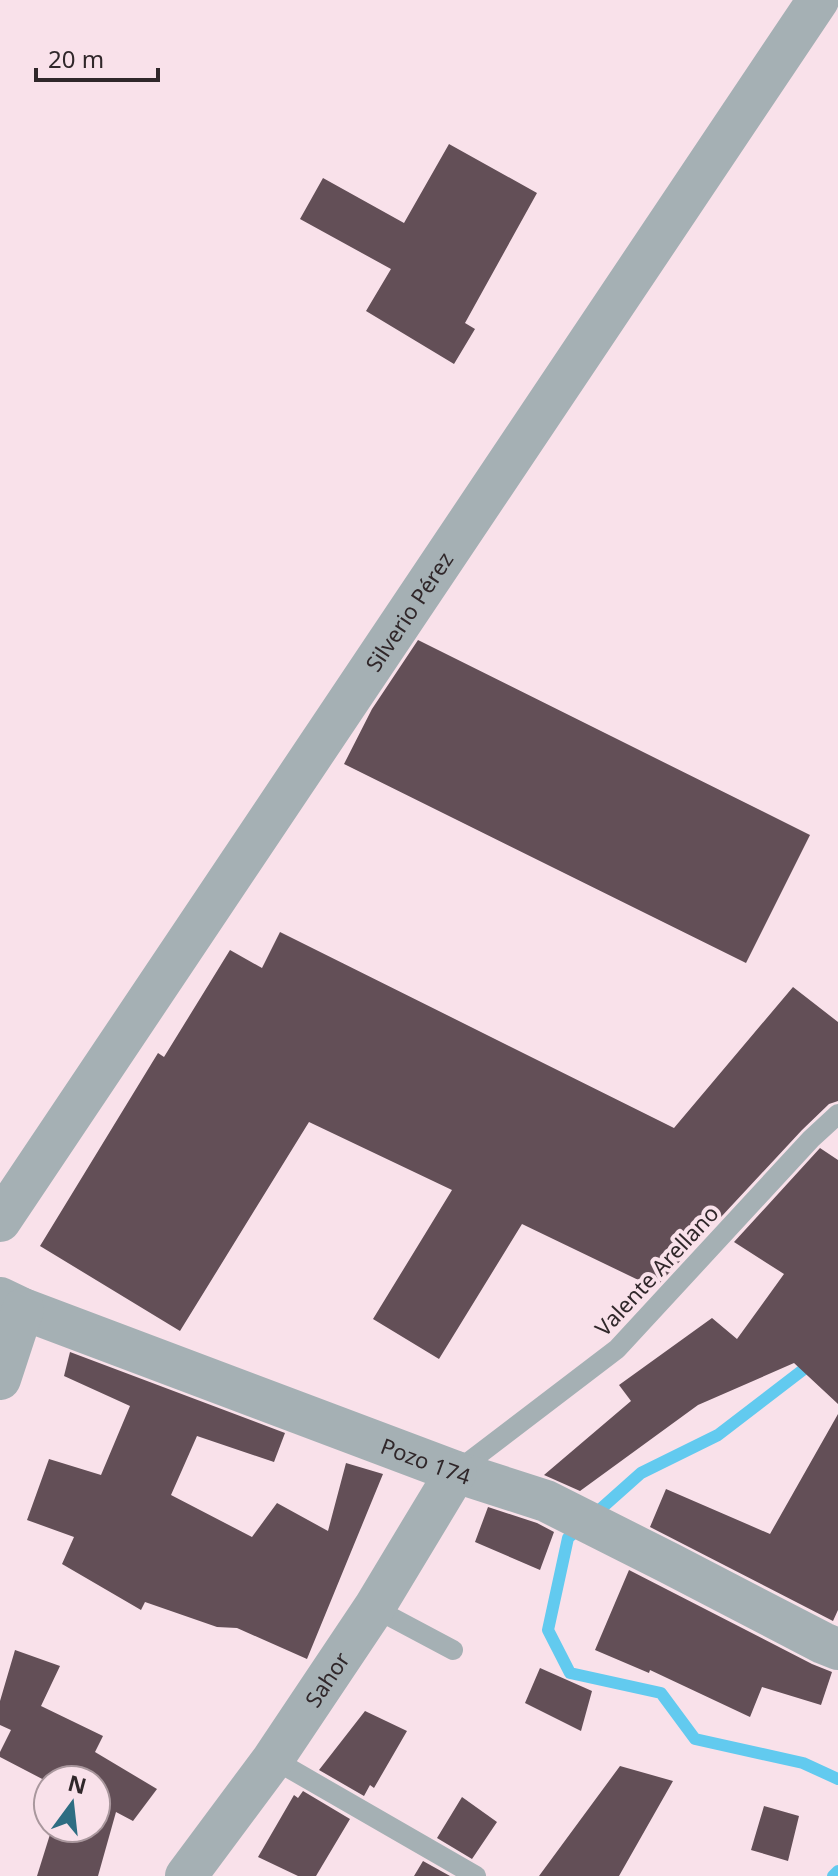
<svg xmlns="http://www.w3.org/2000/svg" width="838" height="1876" viewBox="0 0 838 1876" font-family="'Noto Sans',sans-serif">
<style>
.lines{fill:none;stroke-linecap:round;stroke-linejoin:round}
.stream{stroke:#62caef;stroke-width:12}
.building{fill:#634f57}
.lane{stroke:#a5b0b4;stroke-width:20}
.street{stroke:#a5b0b4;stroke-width:42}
.labels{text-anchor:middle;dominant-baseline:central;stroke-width:8;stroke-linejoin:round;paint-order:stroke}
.street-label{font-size:22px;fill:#30272a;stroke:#f9e1ea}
</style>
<rect width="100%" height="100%" fill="#f9e1ea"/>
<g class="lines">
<path class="stream" d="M 838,1343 L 718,1435 L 641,1473 L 568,1538 L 548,1630 L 570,1673 L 661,1693 L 695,1739 L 803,1763 L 838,1779
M 833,1876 L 838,1871"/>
</g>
<path class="building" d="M 449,144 L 537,193 L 465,323 L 475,329 L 454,364 L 366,311 L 391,269 L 300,219 L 323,178 L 404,223 Z
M 418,640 L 810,835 L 746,963 L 344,764 L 372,709 Z
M 280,932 L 674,1128 L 793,987 L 838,1022 L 838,1101 L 829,1104 L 802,1130 L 655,1288 L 522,1224 L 439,1359 L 373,1319 L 452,1190 L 309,1122 L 180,1331 L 40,1246 L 158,1053 L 164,1057 L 230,950 L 262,968 Z
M 820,1148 L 838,1160 L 838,1404 L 794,1363 L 698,1405 L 580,1491 L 544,1475 L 631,1401 L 619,1385 L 712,1318 L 737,1339 L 784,1274 L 734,1242 Z
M 70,1352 L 285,1433 L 274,1462 L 197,1436 L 171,1495 L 252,1537 L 277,1503 L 328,1531 L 346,1463 L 383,1474 L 307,1659 L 237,1628 L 217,1627 L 145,1602 L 141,1610 L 62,1564 L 74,1537 L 27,1520 L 49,1459 L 101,1475 L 130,1406 L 64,1376 Z
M 838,1414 L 838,1610 L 833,1621 L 650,1527 L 666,1489 L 770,1534 Z
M 488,1507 L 537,1523 L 554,1532 L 540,1570 L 475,1542 Z
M 629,1570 L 812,1664 L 832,1672 L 821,1705 L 762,1687 L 750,1717 L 650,1670 L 649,1673 L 595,1650 Z
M 15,1650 L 60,1666 L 41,1706 L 103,1736 L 95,1752 L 157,1789 L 133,1821 L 116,1812 L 98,1876 L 37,1876 L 52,1828 L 96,1828 L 96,1780 L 48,1780 L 48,1782 L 0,1757 L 0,1752 L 11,1730 L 0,1725 L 0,1701 Z
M 540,1668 L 592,1691 L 581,1731 L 525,1703 Z
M 365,1711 L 407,1731 L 374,1788 L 370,1785 L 364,1796 L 319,1770 Z
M 620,1766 L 673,1781 L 619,1876 L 539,1876 Z
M 303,1791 L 350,1819 L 316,1876 L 298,1876 L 258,1857 L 294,1795 L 298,1798 Z
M 462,1797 L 497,1822 L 472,1859 L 437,1838 Z
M 764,1806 L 799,1816 L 788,1861 L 751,1850 Z
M 423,1861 L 450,1876 L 414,1876 Z"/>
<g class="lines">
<path class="lane" d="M 457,1471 L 617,1349 L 811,1139 L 838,1114
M 374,1608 L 453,1650
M 273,1759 L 476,1876"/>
<g class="street">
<path id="s1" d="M 0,1221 L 818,0"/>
<path id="s2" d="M 0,1298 L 23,1309 L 456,1472 L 546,1501 L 669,1563 L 823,1643 L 838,1649"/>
<path d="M 0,1379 L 23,1309"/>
<path id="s3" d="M 186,1876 L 273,1759 L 374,1608 L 456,1472"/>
</g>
</g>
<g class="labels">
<g class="street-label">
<text stroke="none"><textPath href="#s1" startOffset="734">Silverio Pérez</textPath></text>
<text transform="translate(656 1270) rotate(-47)">Valente Arellano</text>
<text stroke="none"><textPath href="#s2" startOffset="456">Pozo 174</textPath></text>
<text stroke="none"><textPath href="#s3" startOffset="242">Sahor</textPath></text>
</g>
</g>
<g transform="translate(72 1804) rotate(15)"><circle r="38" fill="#f9e1ea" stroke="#a9979d" stroke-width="2"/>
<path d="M0-6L14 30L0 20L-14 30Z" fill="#2e6d82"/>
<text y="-12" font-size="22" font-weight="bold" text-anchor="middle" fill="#30272a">N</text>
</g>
<path d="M36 68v12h122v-12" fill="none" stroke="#30272a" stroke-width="4"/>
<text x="48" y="68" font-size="24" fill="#30272a" stroke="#f9e1ea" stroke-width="6" paint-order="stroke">20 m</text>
</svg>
